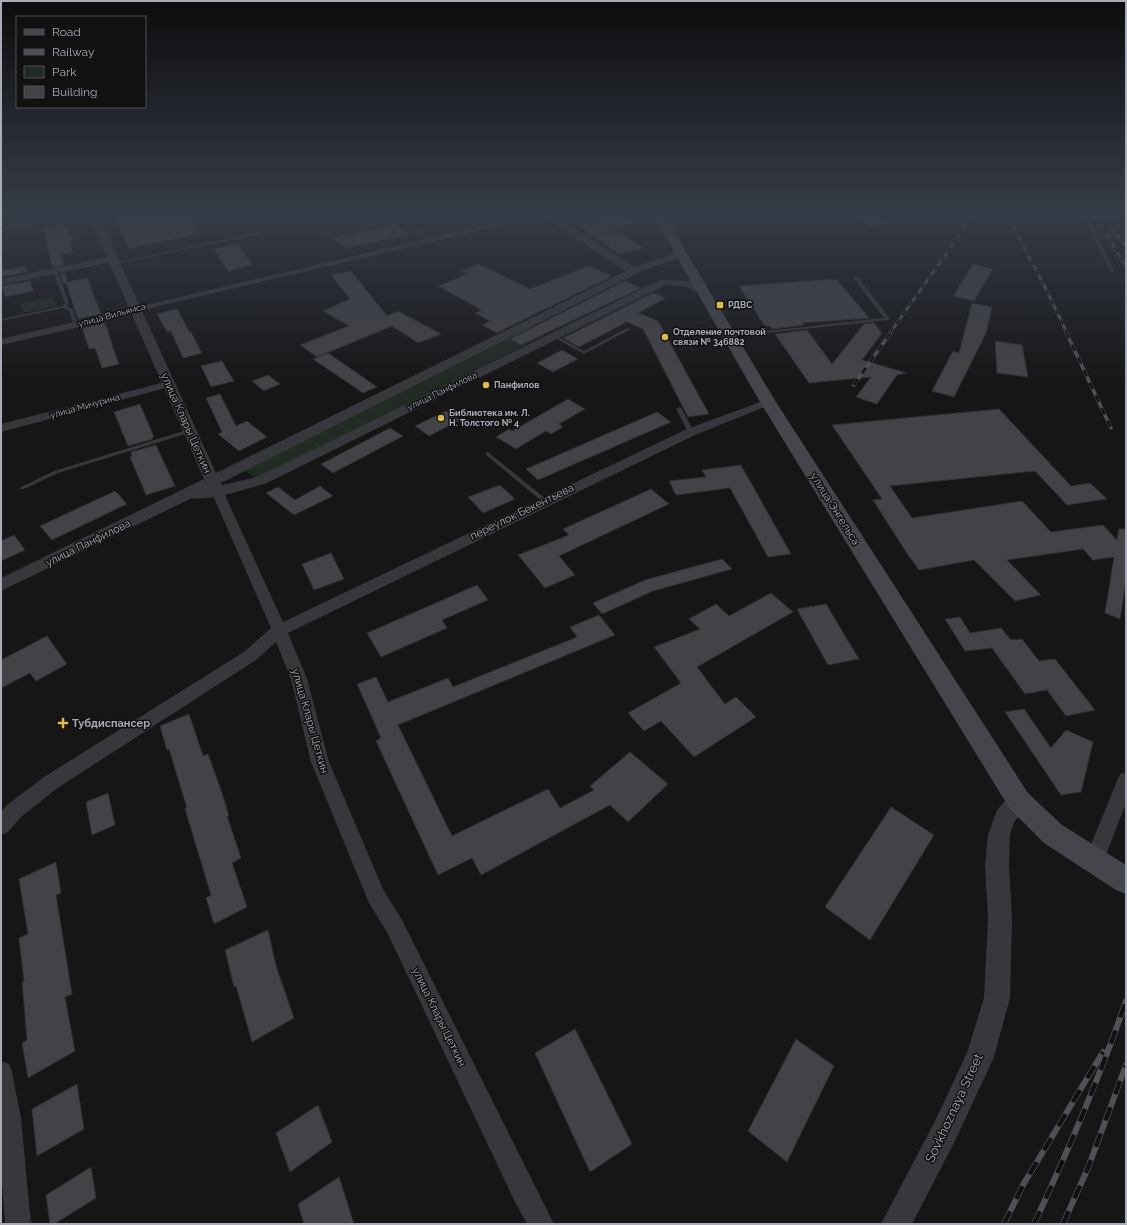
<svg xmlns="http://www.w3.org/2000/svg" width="1127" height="1225" viewBox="0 0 1127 1225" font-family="Raleway,sans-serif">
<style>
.green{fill:#222a24}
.building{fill:#434347;stroke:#303033}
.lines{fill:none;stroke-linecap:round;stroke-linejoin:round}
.path{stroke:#3d3e43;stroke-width:1.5;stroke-dasharray:1 2;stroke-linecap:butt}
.service{fill:#37373c;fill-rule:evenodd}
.minor{fill:#37373c;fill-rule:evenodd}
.tertiary{fill:#37373c;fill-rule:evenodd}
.secondary{fill:#45464c;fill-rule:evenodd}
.rail-far2-casing{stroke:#505157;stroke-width:3}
.rail-far1-casing{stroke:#505157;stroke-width:3.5}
.rail-casing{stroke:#505157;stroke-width:6}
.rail-far2{stroke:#111112;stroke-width:2;stroke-dasharray:5.5;stroke-linecap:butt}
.rail-far1{stroke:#111112;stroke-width:2.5;stroke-dasharray:7;stroke-linecap:butt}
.rail{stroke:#111112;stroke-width:4.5;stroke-dasharray:14;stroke-linecap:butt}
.poi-dot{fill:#dfbb47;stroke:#111112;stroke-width:1.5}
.labels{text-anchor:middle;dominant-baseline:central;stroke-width:3;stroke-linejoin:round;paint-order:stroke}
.far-poi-label{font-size:9px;font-weight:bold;fill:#a9acb6;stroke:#111112;text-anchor:start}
.far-street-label{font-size:9px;fill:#a9acb6;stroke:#111112}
.street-label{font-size:11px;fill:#a9acb6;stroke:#111112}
.poi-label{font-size:11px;font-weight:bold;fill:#a9acb6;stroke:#111112;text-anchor:start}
.near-street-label{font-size:13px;fill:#a9acb6;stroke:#111112}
</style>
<rect width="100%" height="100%" fill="#161617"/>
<path class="green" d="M 53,297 L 56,306 L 23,313 L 21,304 Z
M 530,327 L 545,335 L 256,479 L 243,468 Z"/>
<path class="building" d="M 138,212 L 187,212 L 201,233 L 129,248 L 113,217 Z
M 854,212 L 875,212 L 889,224 L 869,226 Z
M 621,213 L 637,223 L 589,233 L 574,223 Z
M 65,224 L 73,241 L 69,242 L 73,252 L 61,254 L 64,265 L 52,267 L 44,228 Z
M 396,224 L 408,235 L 347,248 L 334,238 Z
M 617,231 L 643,248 L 620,254 L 594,236 Z
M 238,244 L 252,265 L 228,271 L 214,249 Z
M 478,264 L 530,289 L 589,266 L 612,276 L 497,333 L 482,325 L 490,321 L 475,313 L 482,310 L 438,286 L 467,274 L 461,271 Z
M 973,264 L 993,269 L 974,301 L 953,296 Z
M 26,266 L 27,272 L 1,277 L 1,271 Z
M 351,271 L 387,316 L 398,311 L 441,334 L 418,343 L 392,326 L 317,357 L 300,345 L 349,326 L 323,311 L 350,299 L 331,275 Z
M 65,273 L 67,282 L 87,278 L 101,314 L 78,319 L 66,283 L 63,284 L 60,274 Z
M 836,279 L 869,318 L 802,323 L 804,325 L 772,329 L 770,326 L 765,326 L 739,286 Z
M 30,281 L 33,291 L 5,297 L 2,286 Z
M 625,281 L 641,288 L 521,345 L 510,339 Z
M 653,293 L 666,298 L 638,313 L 658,321 L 709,414 L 688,417 L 643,329 L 627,322 L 579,347 L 563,338 Z
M 972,303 L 992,307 L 986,333 L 954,397 L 932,391 L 953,351 L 959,353 Z
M 177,309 L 190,333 L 191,332 L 202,353 L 183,358 L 171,331 L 167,332 L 157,314 Z
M 104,323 L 106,327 L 107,327 L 113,348 L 119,364 L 102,368 L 95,348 L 89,349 L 82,328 Z
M 874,323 L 882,333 L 862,360 L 907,373 L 897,375 L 877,404 L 856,397 L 871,377 L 809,383 L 775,334 L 807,330 L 832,364 L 864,324 Z
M 995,341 L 1022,345 L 1028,377 L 997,373 Z
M 562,350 L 578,359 L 553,372 L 537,363 Z
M 328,353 L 360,375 L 377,387 L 363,393 L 313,359 Z
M 222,361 L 234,381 L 211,387 L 201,366 Z
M 268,375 L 280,384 L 264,391 L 252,381 Z
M 220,394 L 236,426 L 247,421 L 267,437 L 239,451 L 218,434 L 222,432 L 206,398 Z
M 568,399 L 585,409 L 559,424 L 563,427 L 551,434 L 546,431 L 516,449 L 496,437 L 509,429 L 512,431 Z
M 140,404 L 154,437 L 152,437 L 153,439 L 128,446 L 114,412 Z
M 999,409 L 1071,486 L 1090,483 L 1107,499 L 1067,505 L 1035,471 L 890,486 L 912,518 L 1022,501 L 1051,532 L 1103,525 L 1117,540 L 1119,529 L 1126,529 L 1126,581 L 1120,619 L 1105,613 L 1114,557 L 1093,560 L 1083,549 L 1007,560 L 1041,595 L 1015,601 L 974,560 L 919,570 L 906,552 L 873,500 L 882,499 L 832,425 Z
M 446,411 L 460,420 L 429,436 L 415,426 Z
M 657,412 L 671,422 L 538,480 L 526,469 Z
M 390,428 L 403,436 L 333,473 L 321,464 Z
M 156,445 L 175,486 L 146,495 L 130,457 L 132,457 L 131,452 Z
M 741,465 L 791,554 L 768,557 L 730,488 L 676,495 L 669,481 L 706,477 L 702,470 Z
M 500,485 L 515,499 L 483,513 L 468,497 Z
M 320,486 L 333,496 L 294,515 L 266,493 L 278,487 L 295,500 Z
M 651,489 L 669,504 L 559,556 L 575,575 L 545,588 L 518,555 L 569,535 L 563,529 Z
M 115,491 L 127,504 L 52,540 L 40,526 Z
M 14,535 L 25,550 L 1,561 L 1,541 Z
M 331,553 L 344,579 L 314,590 L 302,564 Z
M 722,559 L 732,569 L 653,591 L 602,614 L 593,603 L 645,580 Z
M 477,585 L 488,600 L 442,620 L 447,628 L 381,657 L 367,633 Z
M 771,593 L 793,612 L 697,667 L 725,704 L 736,697 L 756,717 L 694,757 L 661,721 L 644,731 L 628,713 L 681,683 L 654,647 L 700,629 L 689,619 L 716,604 L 729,616 Z
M 826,604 L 859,659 L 828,665 L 797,609 Z
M 599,615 L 615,635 L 398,725 L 452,836 L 548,789 L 560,808 L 594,790 L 590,786 L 630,752 L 668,784 L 628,822 L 610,805 L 481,875 L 472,858 L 438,875 L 376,741 L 381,738 L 357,684 L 376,677 L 388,702 L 448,678 L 453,687 L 577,637 L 570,627 Z
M 960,617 L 970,633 L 1001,628 L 1011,640 L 1022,639 L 1039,661 L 1055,659 L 1095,710 L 1066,716 L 1047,690 L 1025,694 L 992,648 L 965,651 L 945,619 Z
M 47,636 L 67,664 L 36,681 L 30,673 L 1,688 L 1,660 Z
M 1024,709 L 1051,748 L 1066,730 L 1093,742 L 1081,792 L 1061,795 L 1005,712 Z
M 189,714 L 203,756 L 208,754 L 222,793 L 229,816 L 227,816 L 241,858 L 232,863 L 247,907 L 214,924 L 206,898 L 211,895 L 185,809 L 187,808 L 169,749 L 167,750 L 160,726 Z
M 108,793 L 115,825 L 92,835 L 86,802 Z
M 891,807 L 934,835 L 870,940 L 825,907 Z
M 56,862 L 61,893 L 56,895 L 72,994 L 65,997 L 75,1051 L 28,1078 L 22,1043 L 27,1040 L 22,982 L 24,982 L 19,938 L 28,934 L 19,879 Z
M 268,930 L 276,966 L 294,1018 L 252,1042 L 236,986 L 234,987 L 225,950 Z
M 575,1029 L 632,1144 L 590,1172 L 535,1053 Z
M 796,1039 L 834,1066 L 787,1162 L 748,1131 Z
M 77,1084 L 84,1129 L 37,1156 L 32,1109 Z
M 318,1105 L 332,1142 L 290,1172 L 276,1133 Z
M 91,1167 L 96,1198 L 54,1224 L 50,1224 L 46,1195 Z
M 339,1177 L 354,1224 L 304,1224 L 298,1204 Z"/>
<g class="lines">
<path class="path" d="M 698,323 L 706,322"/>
<path class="service" d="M 1082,212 L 1086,212 L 1114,271 L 1113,272 L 1110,271 Z
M 404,216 L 430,238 L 430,240 L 428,240 L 403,218 L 320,237 L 318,236 Z
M 615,228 L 617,229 L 616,230 L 580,238 L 578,237 Z
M 260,232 L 262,233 L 261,234 L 115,264 L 113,263 Z
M 54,270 L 57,271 L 69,303 L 67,307 L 73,309 L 78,325 L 78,326 L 74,325 L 69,310 L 63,308 L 1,321 L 1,319 L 63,306 L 65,303 L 53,271 Z
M 854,277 L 858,277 L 889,318 L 889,320 L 729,337 L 727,336 L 729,335 L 884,318 L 854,279 Z
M 627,328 L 631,329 L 584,354 L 551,336 L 555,335 L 584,351 Z
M 679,407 L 682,409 L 694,432 L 693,433 L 689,433 L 688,432 L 676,409 Z
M 190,429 L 193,431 L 192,432 L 58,473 L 24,489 L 20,489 L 19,488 L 54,471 Z
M 488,452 L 547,500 L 548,501 L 547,502 L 543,502 L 486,455 L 486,453 Z"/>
<path class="minor" d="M 80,212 L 97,212 L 93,214 L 1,232 L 1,226 Z
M 540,212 L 554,212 L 550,214 L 155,307 L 123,317 L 1,345 L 1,339 Z
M 113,256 L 117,259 L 116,261 L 1,285 L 1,279 Z
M 169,381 L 173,382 L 175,384 L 173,386 L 1,432 L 1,424 Z
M 768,399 L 772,400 L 774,402 L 772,404 L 695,435 L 288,633 L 307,679 L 329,762 L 383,889 L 402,920 L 554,1224 L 527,1224 L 514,1200 L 388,934 L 369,903 L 311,762 L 291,679 L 276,642 L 256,660 L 56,789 L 21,817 L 8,832 L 1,835 L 1,812 L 7,805 L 44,777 L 244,652 L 271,628 L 211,491 L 212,488 L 217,487 L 222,488 L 223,491 L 283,622 L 687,429 Z
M 1126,772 L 1126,803 L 1101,868 L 1094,870 L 1087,868 L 1084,861 L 1120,774 Z
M 1,1061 L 9,1064 L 12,1072 L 21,1118 L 31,1224 L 5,1224 L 1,1169 Z"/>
<path class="tertiary" d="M 87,212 L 97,212 L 216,473 L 626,271 L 535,212 L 547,212 L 634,267 L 669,255 L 680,249 L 685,252 L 677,259 L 642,271 L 221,483 L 222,485 L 257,477 L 660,280 L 691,281 L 710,292 L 708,294 L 700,294 L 685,286 L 666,285 L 267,483 C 250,488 208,502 192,498 L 1,591 L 1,578 L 204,479 Z
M 1019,791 L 1027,794 L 1030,801 L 1027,808 L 1014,822 L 1010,835 L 1009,865 L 1012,919 L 1010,998 L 994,1057 L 955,1141 L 912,1224 L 881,1224 L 935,1121 L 967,1053 L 984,998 L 988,919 L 985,865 L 988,835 L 997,810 L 1011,794 Z"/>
<path class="secondary" d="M 653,212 L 665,212 L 686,252 L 776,402 L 1028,793 L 1062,825 L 1126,865 L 1126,894 L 1116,890 L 1044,843 L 1010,809 L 760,402 L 674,252 Z"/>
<g class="rail-far2-casing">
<path id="rail-far2" d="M 1005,212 L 1043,283 L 1067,333
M 1089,212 L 1098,222 L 1126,266
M 1099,212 L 1126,246
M 1107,212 L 1126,234
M 890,333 L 976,212"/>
</g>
<g class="rail-far1-casing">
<path id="rail-far1" d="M 1066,332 L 1111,428
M 854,385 L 891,332"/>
</g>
<g class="rail-casing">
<path id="rail" d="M 1004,1224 L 1023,1185 L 1103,1052
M 1034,1224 C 1068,1151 1100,1077 1126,1001
M 1063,1224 L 1088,1168 L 1126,1065"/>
</g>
<use href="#rail-far2" class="rail-far2"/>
<use href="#rail-far1" class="rail-far1"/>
<use href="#rail" class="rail"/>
</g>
<linearGradient id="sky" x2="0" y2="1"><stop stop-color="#0c0c0d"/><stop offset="0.55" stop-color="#363c47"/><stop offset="1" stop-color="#363c47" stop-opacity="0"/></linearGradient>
<rect width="1127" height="383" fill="url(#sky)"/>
<g class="poi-dot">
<rect x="716" y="301" width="8" height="8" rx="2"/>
<circle cx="665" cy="337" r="4"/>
<circle cx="486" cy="385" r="4"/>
<circle cx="441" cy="418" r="4"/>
<path d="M61 717h4v4h4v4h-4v4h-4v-4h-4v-4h4z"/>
</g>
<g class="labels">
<g class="far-poi-label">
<text x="728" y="305">РДВС</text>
<text x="673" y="332">Отделение почтовой<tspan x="673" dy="10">связи № 346882</tspan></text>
<text x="494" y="385">Панфилов</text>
<text x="449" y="413">Библиотека им. Л.<tspan x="449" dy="10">Н. Толстого № 4</tspan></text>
</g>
<g class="far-street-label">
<text transform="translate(112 315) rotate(-15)">улица Вильямса</text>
<text transform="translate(442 391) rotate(-26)">улица Панфилова</text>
<text transform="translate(85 406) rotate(-15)">улица Мичурина</text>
</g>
<g class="street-label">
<text transform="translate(186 423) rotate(66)">улица Клары Цеткин</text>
<text transform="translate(835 509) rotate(58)">улица Энгельса</text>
<text transform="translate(522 512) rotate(-26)">переулок Бекентьева</text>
<text transform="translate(88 543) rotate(-26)">улица Панфилова</text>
<text transform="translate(310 721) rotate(74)">улица Клары Цеткин</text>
<text transform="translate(439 1017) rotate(64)">улица Клары Цеткин</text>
</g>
<g class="poi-label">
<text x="72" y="723">Тубдиспансер</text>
</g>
<g class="near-street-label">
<text transform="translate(954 1108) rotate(-65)">Sovkhoznaya Street</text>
</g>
</g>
<rect width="1127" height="1225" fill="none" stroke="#a9acb6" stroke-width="4"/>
<rect x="16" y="16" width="130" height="92" fill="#111112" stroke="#4e4f54"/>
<rect x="24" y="29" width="20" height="6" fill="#45464c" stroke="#4e4f54"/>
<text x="52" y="36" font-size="12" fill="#a9acb6">Road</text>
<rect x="24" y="49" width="20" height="6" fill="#505157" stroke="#4e4f54"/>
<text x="52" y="56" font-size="12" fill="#a9acb6">Railway</text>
<rect x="24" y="66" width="20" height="12" fill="#222a24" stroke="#4e4f54"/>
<text x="52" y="76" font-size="12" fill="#a9acb6">Park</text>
<rect x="24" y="86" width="20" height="12" fill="#434347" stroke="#4e4f54"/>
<text x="52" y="96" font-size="12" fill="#a9acb6">Building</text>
</svg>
